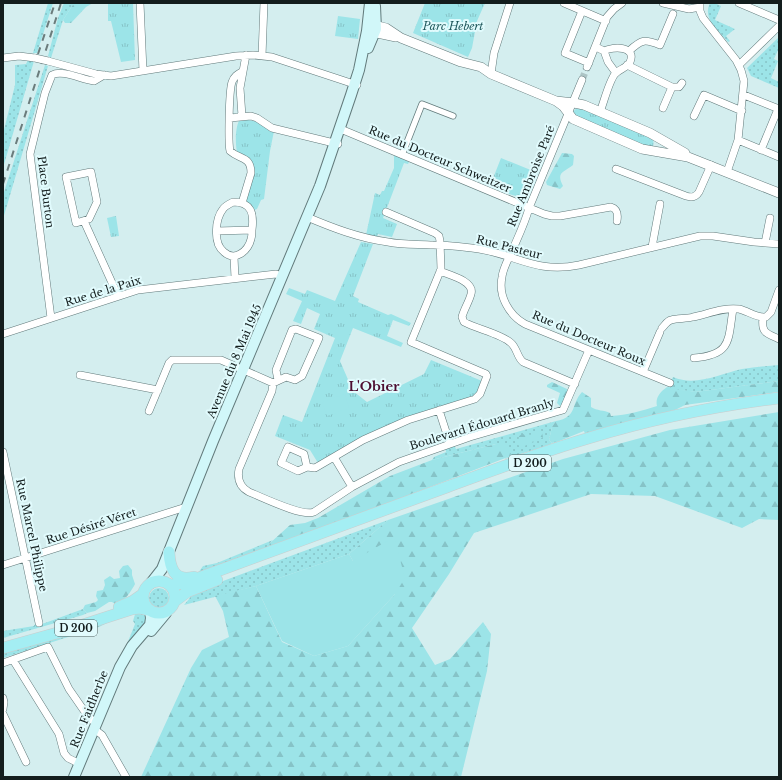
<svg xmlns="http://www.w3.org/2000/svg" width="782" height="780" viewBox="0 0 782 780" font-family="'Libre Baskerville',serif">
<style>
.grass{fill:url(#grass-dots)}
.forest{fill:url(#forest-firs)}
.park{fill:url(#park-tufts)}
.garden{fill:#9ce4e8}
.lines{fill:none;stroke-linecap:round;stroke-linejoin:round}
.minor-tunnel{stroke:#adc4c5;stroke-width:7;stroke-dasharray:7 3.5;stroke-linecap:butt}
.pedestrian-casing{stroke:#627a7b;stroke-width:7}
.minor-casing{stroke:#627a7b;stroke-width:8}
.tertiary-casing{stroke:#627a7b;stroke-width:10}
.secondary-casing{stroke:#627a7b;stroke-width:12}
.primary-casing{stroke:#cbcdcd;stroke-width:12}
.pedestrian{stroke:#fff;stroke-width:5.5}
.minor{stroke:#fff;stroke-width:7}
.tertiary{stroke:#fff;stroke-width:9}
.secondary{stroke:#d1f7f9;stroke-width:10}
.primary{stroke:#a4eef3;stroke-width:11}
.rail{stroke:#6b7c7c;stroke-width:2;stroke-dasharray:7 7;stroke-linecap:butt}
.minor-bridge-casing{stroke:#627a7b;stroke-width:8;stroke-linecap:butt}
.minor-bridge{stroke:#fff;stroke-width:7}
.labels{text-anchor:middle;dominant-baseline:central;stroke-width:4;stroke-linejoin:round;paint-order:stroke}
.shield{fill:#e1fbfd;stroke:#516060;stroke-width:1}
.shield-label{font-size:10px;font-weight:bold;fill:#131d1d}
.park-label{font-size:11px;font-style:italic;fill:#1e575b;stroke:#e1fbfd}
.street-label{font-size:11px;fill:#131d1d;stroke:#e1fbfd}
.quarter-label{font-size:13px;font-weight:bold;fill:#4d0e31;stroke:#e1fbfd}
</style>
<defs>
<pattern id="grass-dots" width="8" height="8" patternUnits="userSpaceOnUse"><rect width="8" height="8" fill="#9ce4e8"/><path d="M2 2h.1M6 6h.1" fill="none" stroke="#86c3c7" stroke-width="1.8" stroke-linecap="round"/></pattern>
<pattern id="forest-firs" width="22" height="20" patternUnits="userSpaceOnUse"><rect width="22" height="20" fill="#9ce4e8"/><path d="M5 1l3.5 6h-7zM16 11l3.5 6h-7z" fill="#86c3c7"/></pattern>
<pattern id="park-tufts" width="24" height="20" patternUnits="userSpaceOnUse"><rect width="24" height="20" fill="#9ce4e8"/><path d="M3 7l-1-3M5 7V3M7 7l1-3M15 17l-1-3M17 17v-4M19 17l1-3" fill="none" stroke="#86c3c7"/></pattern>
</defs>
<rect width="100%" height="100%" fill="#d4eeef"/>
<path class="grass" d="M 48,3 L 53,3 L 37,53 L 33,53 Z
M 64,3 L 74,3 L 63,20 L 51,58 L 48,56 L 58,18 Z
M 710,3 L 715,3 L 721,6 L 715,20 L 735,29 L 726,36 L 730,41 L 728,42 C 718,30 702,19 710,3 Z
M 778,38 L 779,48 L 774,59 L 778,61 L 771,78 L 779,82 L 779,88 L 751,76 L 747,68 Z
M 28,60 L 34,61 L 3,168 L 3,134 L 15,85 L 15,65 L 26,64 Z
M 45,65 L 48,66 L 3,219 L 3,195 Z
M 779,365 L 779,381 L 695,392 C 686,390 676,391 668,388 L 673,377 C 696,387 719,374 742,369 C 754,367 767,366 779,365 Z
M 556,421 L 552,427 L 549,440 L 552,443 L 550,445 L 504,459 L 508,457 L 496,444 L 432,460 L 434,457 L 446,452 L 445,448 L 454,445 L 456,449 Z
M 388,520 L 349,554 L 256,586 L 184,605 L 194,593 L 215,584 Z
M 273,540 L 269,544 L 271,547 L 198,573 L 203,566 L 217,563 Z
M149 598a10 10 0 1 1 20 0a10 10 0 1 1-20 0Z
M 83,609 L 87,613 L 83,615 L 3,638 L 3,631 L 34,626 L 34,625 L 45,623 Z
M 136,611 L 145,613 L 149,621 L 127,644 L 135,624 L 133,621 Z
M 125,614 L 99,627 L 3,658 L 3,650 Z"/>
<path class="forest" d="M 74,3 L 93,3 L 86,7 L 71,23 L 65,23 L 63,20 Z
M 562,153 L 572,154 L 574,156 L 573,165 C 563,173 556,172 563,186 L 560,189 L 547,185 L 546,182 Z
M 779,381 L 779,392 L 685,405 L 675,410 L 585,434 L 584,431 L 557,442 L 552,443 L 549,440 L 552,427 L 556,421 C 578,417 570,405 582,392 L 591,398 L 591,407 C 597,411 604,410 610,413 L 611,416 C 627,415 642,411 657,406 C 655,398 660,392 667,387 C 676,390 686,390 695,392 Z
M 552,382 L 567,389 C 568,395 564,401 560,406 L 557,403 L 560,393 L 547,387 L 547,385 Z
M 779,412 L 779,520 L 759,519 L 742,528 L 655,496 L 591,494 L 474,533 L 449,574 L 412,628 L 435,665 L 450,659 L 483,622 L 491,634 L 487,671 L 461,777 L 141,777 L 191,668 L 202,650 L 229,637 L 223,611 L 215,596 L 256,586 L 282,642 L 314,656 L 348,646 L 395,594 L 353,561 L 349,554 L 388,520 L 563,459 L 670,430 Z
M 537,431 L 540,431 L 542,433 L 543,437 L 534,442 L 522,447 L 518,445 L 519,436 L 522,434 C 527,435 533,436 537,431 Z
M 496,444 L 505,445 L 510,453 L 508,457 L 308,534 L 271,547 L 269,544 L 290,525 L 305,523 L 318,518 L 390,476 L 432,460 Z
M 128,565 L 132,570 L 132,575 L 135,584 C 130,593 126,600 115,604 L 112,602 L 109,602 L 95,611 L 87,613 L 83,609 L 85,605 L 96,602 L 98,600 L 96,596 L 97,591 L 103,590 L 105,585 L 104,580 L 110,576 L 114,579 L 120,578 L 119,571 L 123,566 Z"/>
<path class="park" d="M 108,3 L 133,3 L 135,60 L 121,62 L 111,21 L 108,21 Z
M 425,3 L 485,3 L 477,21 L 472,48 L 468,57 L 413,33 Z
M 338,16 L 360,19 L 358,39 L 335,36 Z
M 580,107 L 618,122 L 653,140 C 654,144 654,146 649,149 L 576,119 L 573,113 C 574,110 576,108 580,107 Z
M 248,120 L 258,122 L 274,131 L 270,151 L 264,199 L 261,200 L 257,209 L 251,211 L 242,203 L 251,170 C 247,166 241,161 238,155 C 235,148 235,128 239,121 Z
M 394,155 L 409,162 L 408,164 L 404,163 L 383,218 L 397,224 L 392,237 L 378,234 L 377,237 L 366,235 L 375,193 L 380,195 L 382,191 L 384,191 L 394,168 Z
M 501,158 L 538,173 C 535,179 533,189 529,194 C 521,202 499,189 490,186 Z
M 116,216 L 119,236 L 111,237 L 107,218 Z
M 361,242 L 373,244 L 353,296 L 359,299 L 358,302 L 388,315 L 391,314 L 411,323 L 409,326 L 393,320 L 387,336 L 403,343 L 401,347 L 353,328 L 340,361 L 353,391 L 367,402 L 424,374 L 431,360 L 482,381 L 477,393 L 473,396 L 444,406 L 318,463 L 310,450 L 275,436 L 283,415 L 302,422 L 335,338 L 314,329 L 320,314 L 307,308 L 301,324 L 293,321 L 302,301 L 286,294 L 289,288 L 305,294 L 307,290 L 335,301 Z"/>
<path class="garden" d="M 345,394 L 349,408 L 327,416 L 322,402 Z
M 394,537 L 405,578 L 395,594 L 348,646 L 314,656 L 282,641 L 256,586 L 349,554 L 353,561 Z"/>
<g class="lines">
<path class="minor-tunnel" d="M 582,80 L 587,67"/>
<g class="pedestrian-casing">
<path id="pedestrian" d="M 402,155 L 422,104 L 453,116"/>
</g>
<g class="minor-casing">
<path id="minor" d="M 140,3 L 143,71
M 564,3 L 606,21
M 663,3 L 689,9 L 700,7
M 700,3 L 700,11 L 703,18 L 736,60 L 741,70 L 744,81 L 738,140 L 727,172
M 739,3 L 779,20
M 582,11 L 565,53 L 589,63
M 596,47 L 604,51 C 613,46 637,46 630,62 C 627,68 619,69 615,74 C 609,81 604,102 600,112
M 604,51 L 608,62 L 616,73
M 629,51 C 642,39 645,39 660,45 L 673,14
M 262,56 L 264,3
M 3,58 L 19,56 L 35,58
M 48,61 L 96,74 L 111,76 L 236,56 L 253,55 L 272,57 L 357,85
M 627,65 L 672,87
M 739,65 L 779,26
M 587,67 L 607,17 L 614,9 L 622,3
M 491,74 L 494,53 L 510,3
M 582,80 L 529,208 C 525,223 518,237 512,251 C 508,260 503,268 502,277 C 498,296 509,315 525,324 L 670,383
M 744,95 L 779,109
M 663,108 L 672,87 L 679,87 L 682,83
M 242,116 L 240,88 L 246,55
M 694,116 L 704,95 L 742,111
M 230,118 L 251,116 L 257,118 L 272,128 L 338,144
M 343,130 L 544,214 L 552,216 L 560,216 L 611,207 C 618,209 618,215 617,221
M 738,140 L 779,157
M 761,150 L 778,109
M 616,169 L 686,196 C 692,198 696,197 699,192 L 711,165
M 91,172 L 97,202 L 89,219 L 76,223 L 66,177 Z
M 233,202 C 252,202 254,214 252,230 C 252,233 252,236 251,239 C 248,251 235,262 224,252 C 213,244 215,219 223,209 C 225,206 229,204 233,202 Z
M 242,203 L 251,173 C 251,156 240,160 230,151 C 228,142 229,91 232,82 C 234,76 238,74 243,71
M 307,217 C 333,228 359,238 388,242 C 403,245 418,244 433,245 C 448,245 464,247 479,249 C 517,255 537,274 579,265 L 700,236 L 713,236 L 754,242 L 779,244
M 84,221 L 118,296
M 217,231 L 252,230
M 765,243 L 770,218
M 652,247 L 660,204
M 234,257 L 235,278
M 440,271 C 449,275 475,281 471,294 C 469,302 464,309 462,317 L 464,322 C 477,329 502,334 511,343 C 517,348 517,357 523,362 L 575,384
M 763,317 C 761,333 766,333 779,339
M 51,318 L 30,154 L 45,93 L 52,75 C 63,69 82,80 94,81 L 104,75
M 662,328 C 665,325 667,321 671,320 C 678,318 686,319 693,317 C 708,314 723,307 739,309 C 748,311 756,318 766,317 L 771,312 L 779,290
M 3,334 L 138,290 L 276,274 L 282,276
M 694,358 C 732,355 728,340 733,309
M 643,372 L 660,332
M 80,375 L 158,390
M 273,383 L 272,391 L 239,469 C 237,479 240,487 249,492 C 262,497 302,517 314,512 L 352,487 L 399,462 L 470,437 L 563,410 L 589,350
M 273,383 L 286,377 L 295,380 L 302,376 L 319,338 L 296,329 L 292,330 L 276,370 L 278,380
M 439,410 L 450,444
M 149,411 L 169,363 L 172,360 L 221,360 L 273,383
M 3,452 L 39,623
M 334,457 L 352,487
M 307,467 L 298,471 L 281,463 L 288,447 L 304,454 L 307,467 L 315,468 L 363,440 L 408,420 L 475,399 L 480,394 L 487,376 L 486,374 L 411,342 L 441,269 L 440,241 L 439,236 L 435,233 L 386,212
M 3,565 L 186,507
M 13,660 L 59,734 L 64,753 L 68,758 L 80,764
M 3,663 L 48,647 L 69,689 L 87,715 L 96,724
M 3,698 L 4,702 L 3,709
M 3,714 L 26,762
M 94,729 L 102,735 L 126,777"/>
</g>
<g class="tertiary-casing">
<path id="tertiary" d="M 369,24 L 386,28 L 401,38 L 461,62 L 481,67 L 491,74 L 556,101 L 563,106 L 573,119 L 642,149 L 688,157 L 779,193
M 368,31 L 396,37
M 556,101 L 574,103 L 584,105 L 650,133 L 685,153"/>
</g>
<g class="secondary-casing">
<path id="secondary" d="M 368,48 L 376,29 L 375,6
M 151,583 L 162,569 L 213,441 L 320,186 L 351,95 L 359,70 L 367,31 L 370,3
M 151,631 L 166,613
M 74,777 L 120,667 L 132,646 L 150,625 L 151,618 L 150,611"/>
</g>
<g class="primary-casing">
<path id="primary" d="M 169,552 C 170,568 174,582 194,577
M143 597a16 16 0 1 1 32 0a16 16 0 1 1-32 0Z
M 170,585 L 185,583 C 272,552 359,519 447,487 C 494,470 541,452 589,438 C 651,419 715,406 779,398
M 175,601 L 187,592 L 217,580
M 119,607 L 133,601 L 143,594
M 3,648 L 64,631 L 132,609 L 139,608 L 148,610"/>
</g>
<use href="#pedestrian" class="pedestrian"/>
<use href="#minor" class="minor"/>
<use href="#tertiary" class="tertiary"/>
<use href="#secondary" class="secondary"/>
<use href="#primary" class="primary"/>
<path class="rail" d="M 38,54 L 55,3
M 3,184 L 61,3"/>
<g class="minor-bridge-casing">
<path id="minor-bridge" d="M 35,58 L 48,61"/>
</g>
<use href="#minor-bridge" class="minor-bridge"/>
</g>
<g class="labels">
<g class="shield">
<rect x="509" y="455" width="42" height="16" rx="3"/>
<rect x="55" y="620" width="42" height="16" rx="3"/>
</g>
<g class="shield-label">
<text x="530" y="463">D 200</text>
<text x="76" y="628">D 200</text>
</g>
<g class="park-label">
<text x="453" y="26">Parc Hebert</text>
</g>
<g class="street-label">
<text transform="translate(440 159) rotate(23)">Rue du Docteur Schweitzer</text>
<text transform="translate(531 176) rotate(-68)">Rue Ambroise Paré</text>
<text transform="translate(46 192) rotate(83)">Place Burton</text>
<text transform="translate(509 247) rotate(14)">Rue Pasteur</text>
<text transform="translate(103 291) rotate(-17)">Rue de la Paix</text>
<text transform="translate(589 338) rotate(23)">Rue du Docteur Roux</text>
<text transform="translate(234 361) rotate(-67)">Avenue du 8 Mai 1945</text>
<text transform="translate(482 424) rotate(-17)">Boulevard Édouard Branly</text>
<text transform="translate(91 526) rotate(-18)">Rue Désiré Véret</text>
<text transform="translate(32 535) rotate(78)">Rue Marcel Philippe</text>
<text transform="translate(89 709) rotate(-68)">Rue Faidherbe</text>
</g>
<g class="quarter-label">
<text x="374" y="386">L'Obier</text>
</g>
</g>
<rect width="782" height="780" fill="none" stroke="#131d1d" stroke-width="8"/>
</svg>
